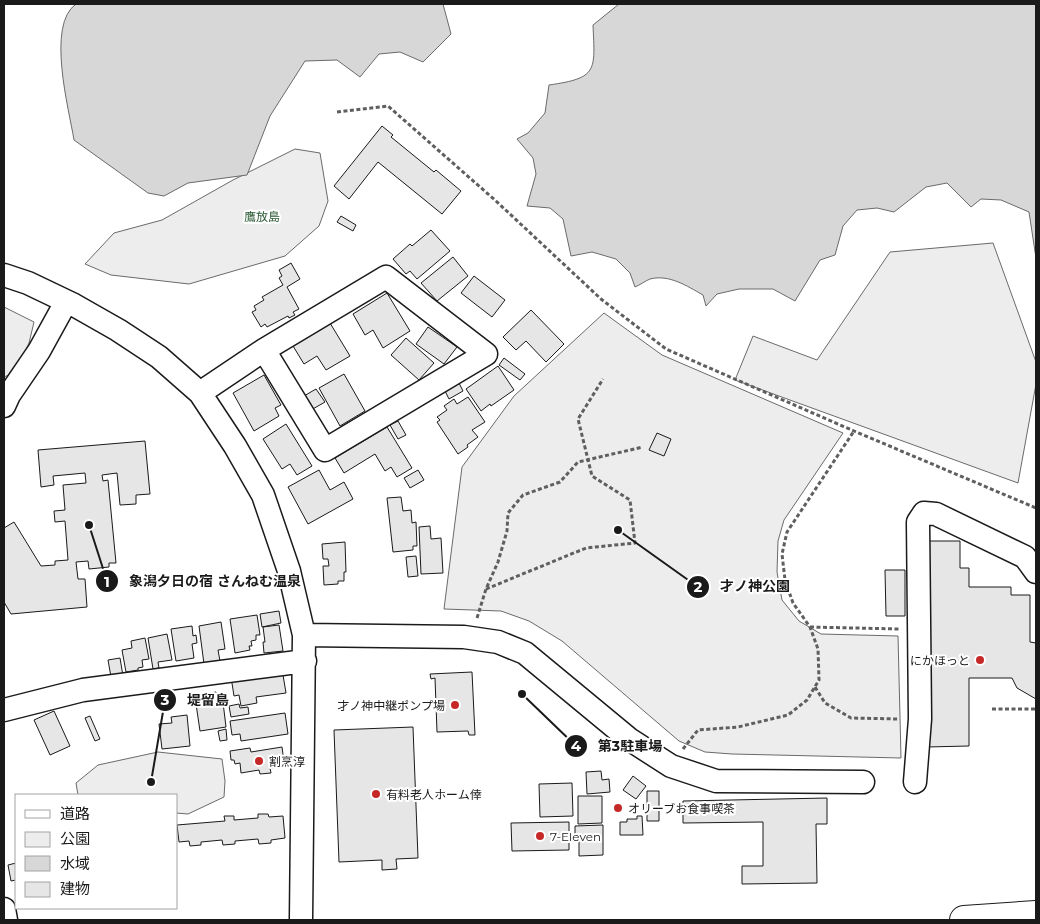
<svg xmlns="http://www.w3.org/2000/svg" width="1040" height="924" viewBox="0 0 1040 924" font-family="Montserrat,'Noto Sans JP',sans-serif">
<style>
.green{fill:#ededed;stroke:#6a6a6a}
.water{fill:#d7d7d7;stroke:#6a6a6a}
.building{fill:#e6e6e6;stroke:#1a1a1a}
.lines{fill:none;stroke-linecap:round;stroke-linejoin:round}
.minor-casing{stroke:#1a1a1a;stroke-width:25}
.highway-casing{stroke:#1a1a1a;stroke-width:30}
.path{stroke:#5f5f5f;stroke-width:3;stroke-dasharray:4 2.5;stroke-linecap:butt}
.minor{stroke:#fff;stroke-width:22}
.highway{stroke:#fff;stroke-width:28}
.poi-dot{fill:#c62828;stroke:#fff;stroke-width:2}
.labels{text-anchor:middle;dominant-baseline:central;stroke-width:4;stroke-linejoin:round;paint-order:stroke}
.park-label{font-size:12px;fill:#2b5a34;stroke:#fff}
.poi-label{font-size:12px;fill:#1a1a1a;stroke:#fff;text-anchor:start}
.leader{fill:none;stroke:#1a1a1a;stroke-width:2}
.callout-dot{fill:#1a1a1a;stroke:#fff;stroke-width:2}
.mark-label{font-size:15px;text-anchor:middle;font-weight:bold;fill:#fff}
.callout-label{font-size:14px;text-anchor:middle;font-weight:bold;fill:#1a1a1a;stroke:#fff;stroke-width:4;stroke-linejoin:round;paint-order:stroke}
</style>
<rect width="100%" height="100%" fill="#fff"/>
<path class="green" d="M 295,149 L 320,153 L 328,201 L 319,226 L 285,256 L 189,284 L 111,275 L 85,264 L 114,233 L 162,220 L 233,180 Z
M 993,243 L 1036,362 L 1036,384 L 1018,483 L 735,380 L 753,336 L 817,360 L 890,252 Z
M 4,307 L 34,322 L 29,343 L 16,372 L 4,377 Z
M 604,313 L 662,355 L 843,433 L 784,520 L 778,541 L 777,572 L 782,600 L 799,621 L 821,634 L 898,636 L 901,758 L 732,754 L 705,752 L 679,741 L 562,641 L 529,621 L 501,611 L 444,609 L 462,467 L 514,396 Z
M 158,752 L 222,759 L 225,781 L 224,797 L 188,814 L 176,813 L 176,795 L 78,795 L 76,783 L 98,765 Z"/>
<path class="water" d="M 76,4 L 443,4 L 451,34 L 423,62 L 400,52 L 379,54 L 360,77 L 337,60 L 305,61 L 270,116 L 247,175 L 188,183 L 164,196 L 148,193 L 74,140 C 69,109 46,25 76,4 Z
M 619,4 L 1036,4 L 1036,258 L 1029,212 L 1001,200 L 981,199 L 971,207 L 947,183 L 926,187 L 894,212 L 877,208 L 857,210 L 843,226 L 835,255 L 820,260 L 795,301 L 773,289 L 739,289 L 717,294 L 706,306 L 703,295 C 687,286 669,274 650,279 C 645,281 640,285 635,287 L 630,273 L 616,259 L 592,252 L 571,256 L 563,219 L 550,208 L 527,206 L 536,174 L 533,158 L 517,139 L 528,133 L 545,113 L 549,85 C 598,78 595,71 593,25 Z"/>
<path class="building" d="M 382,126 L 393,135 L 391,137 L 434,172 L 436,170 L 461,191 L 442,214 L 378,162 L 349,199 L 334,186 Z
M 341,216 L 356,225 L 353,231 L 337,222 Z
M 431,230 L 450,251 L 417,279 L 410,271 L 406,274 L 393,259 L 410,244 L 412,246 Z
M 453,257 L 468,276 L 437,301 L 421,283 Z
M 291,263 L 300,279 L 287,287 L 299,309 L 293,312 L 295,315 L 289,318 L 288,316 L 267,327 L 265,324 L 261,327 L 252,312 L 256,310 L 254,306 L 264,300 L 262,297 L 283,285 L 279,278 L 282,276 L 279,270 Z
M 474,276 L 505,300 L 492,317 L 461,293 Z
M 387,293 L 410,331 L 383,348 L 373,330 L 365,335 L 353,314 Z
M 531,310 L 564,344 L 546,362 L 526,341 L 516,350 L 503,337 Z
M 330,323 L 350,356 L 326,370 L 317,356 L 304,364 L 293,346 Z
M 428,327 L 457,347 L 444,364 L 416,344 Z
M 406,338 L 434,363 L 419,380 L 391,355 Z
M 504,358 L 525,374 L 520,380 L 499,365 Z
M 498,366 L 514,390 L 491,406 L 490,404 L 481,411 L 466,389 Z
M 344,374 L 365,411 L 340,426 L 319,388 Z
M 264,375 L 281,405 L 275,408 L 279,416 L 254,431 L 233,393 Z
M 459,383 L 463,391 L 449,399 L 445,391 Z
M 316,389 L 325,402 L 311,410 L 304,396 Z
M 468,397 L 485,422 L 472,430 L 478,437 L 467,445 L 468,447 L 458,454 L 437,422 L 440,420 L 437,417 L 447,410 L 444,406 L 454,399 L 457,404 Z
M 398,421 L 406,435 L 398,439 L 390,425 Z
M 286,424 L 312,466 L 297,475 L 290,464 L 282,469 L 263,439 Z
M 387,427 L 412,468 L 397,477 L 391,467 L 385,471 L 375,454 L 344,473 L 335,458 Z
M 657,433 L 671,439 L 664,456 L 649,450 Z
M 145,441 L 150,494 L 136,495 L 136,504 L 120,505 L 117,473 L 102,475 L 103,481 L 108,480 L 116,563 L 109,563 L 109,567 L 89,569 L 88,561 L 76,562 L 78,579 L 85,579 L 87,607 L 11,614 L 4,602 L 4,528 L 14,522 L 41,566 L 55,565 L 55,561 L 68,560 L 65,521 L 55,522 L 54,511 L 65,510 L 63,485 L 86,483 L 85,473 L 53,476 L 54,485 L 41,487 L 38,450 Z
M 319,470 L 330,490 L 344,482 L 353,499 L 308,524 L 288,487 Z
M 418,470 L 424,480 L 410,488 L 404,478 Z
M 401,497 L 403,511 L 411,510 L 412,523 L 416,522 L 417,546 L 413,546 L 413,550 L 393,552 L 387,498 Z
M 430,526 L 431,539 L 441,538 L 443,573 L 421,574 L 419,527 Z
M 923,541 L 960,541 L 960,568 L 969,568 L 969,587 L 1011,587 L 1011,595 L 1030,595 L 1030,642 L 1036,643 L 1036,699 L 1017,688 L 1012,678 L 969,678 L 969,746 L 926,747 Z
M 345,542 L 346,572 L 344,572 L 344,581 L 338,581 L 338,584 L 324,585 L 323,566 L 329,566 L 328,559 L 323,559 L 322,544 Z
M 416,556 L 418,576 L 408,577 L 406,557 Z
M 885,570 L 905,570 L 905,616 L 886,616 Z
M 279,611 L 281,623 L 262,627 L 260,614 Z
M 257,615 L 260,635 L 256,635 L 256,640 L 251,641 L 252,646 L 249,646 L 250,650 L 235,653 L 230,619 Z
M 221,622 L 225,649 L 218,650 L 220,661 L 204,664 L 199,626 Z
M 279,625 L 283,651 L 264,653 L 263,642 L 265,642 L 263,627 Z
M 192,626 L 193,636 L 196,635 L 197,643 L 192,644 L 194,658 L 176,661 L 171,629 Z
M 167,634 L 172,660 L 158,662 L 159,668 L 153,669 L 148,638 Z
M 145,638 L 149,659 L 142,660 L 143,667 L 138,668 L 138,670 L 126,672 L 122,650 L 132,648 L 131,641 Z
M 120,658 L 123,676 L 111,677 L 108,660 Z
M 282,669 L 286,693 L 256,697 L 257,703 L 241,706 L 239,695 L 234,696 L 231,677 Z
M 472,672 L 475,735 L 469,735 L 468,731 L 437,732 L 435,678 L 431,679 L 430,674 Z
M 216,692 L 217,695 L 222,694 L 226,727 L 200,731 L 196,704 L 207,702 L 205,694 Z
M 239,704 L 240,708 L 248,707 L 249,714 L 231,717 L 229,706 Z
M 54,711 L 70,746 L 50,755 L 34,720 Z
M 285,713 L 288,734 L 241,741 L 240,734 L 232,735 L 230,721 Z
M 187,715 L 190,746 L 162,749 L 159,724 L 172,723 L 171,717 Z
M 90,716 L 100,739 L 95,741 L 85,718 Z
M 413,727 L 418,858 L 396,859 L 397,869 L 382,870 L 382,860 L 339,862 L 334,730 Z
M 226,729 L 227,740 L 220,741 L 218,731 Z
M 282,747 L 284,762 L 279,762 L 279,767 L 270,768 L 271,773 L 260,774 L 259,770 L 241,773 L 240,763 L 235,764 L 234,760 L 231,760 L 230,751 L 250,748 L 251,752 Z
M 601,771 L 602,780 L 609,779 L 610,792 L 587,794 L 586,772 Z
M 633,776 L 646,786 L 636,799 L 623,790 Z
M 572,783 L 573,816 L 540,817 L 539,784 Z
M 647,791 L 659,791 L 659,821 L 647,821 Z
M 578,796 L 602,796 L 602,823 L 578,824 Z
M 827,798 L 827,824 L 816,824 L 817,883 L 742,884 L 742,866 L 763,866 L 763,822 L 683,823 L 683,801 Z
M 258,814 L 268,814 L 269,817 L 283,816 L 285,838 L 271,840 L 271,843 L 259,844 L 258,839 L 235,841 L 235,844 L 223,845 L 222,840 L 201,842 L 201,845 L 190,846 L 189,841 L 179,842 L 177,825 L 225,821 L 224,816 L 234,816 L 234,820 L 258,818 Z
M 637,816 L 642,816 L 643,835 L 620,835 L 620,822 L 627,822 L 627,819 L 637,819 Z
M 569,822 L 569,850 L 512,851 L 511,823 Z
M 603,825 L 603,855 L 579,856 L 579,838 L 575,838 L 575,826 Z
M 16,863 L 16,880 L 11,881 L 8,865 Z"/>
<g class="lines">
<g class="minor-casing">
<path id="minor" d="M 4,275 L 28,283 L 74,305 L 118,330 L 159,357 L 200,393 L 235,446 L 263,495 L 289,571 L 304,635 L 301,920
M 200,393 L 264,350 L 386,277 L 486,354 L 325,450 L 264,350
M 4,406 L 9,395 L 39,351 L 66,302
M 304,635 L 464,637 L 498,642 L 525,653 L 629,739 L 671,766 L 716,781 L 863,782
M 4,710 L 83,690 L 305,661
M 915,782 L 920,719 L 918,522 L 924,513 L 936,514 L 1025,557 L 1036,572
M 4,909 L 6,920"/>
</g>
<g class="highway-casing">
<path id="highway" d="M 964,920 L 1036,915"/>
</g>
<path class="path" d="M 337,112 L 388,106 L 496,201 L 601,299 L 666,349 L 854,431 L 1036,508
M 486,589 L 586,548 L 635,543 L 630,500 L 592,476 L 578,419 L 603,379
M 477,618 L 486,589 L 498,562 L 507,531 L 508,513 L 523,495 L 560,482 L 578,462 L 643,447
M 810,627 L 899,629
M 815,687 L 825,703 L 851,718 L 899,719
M 992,709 L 1036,709
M 683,749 L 698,730 L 738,727 L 788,715 L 807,700 L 819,680 L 818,649 L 810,627 L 793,603 L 785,580 L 782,554 L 787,532 L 854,431"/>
<use href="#minor" class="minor"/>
<use href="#highway" class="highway"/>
</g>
<g class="poi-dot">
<circle cx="980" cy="660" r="5"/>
<circle cx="455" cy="705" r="5"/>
<circle cx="259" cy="761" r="5"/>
<circle cx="376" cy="794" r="5"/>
<circle cx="618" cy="808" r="5"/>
<circle cx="540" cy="836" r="5"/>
</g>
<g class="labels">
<g class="park-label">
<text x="262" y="216">鷹放島</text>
</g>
<g class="poi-label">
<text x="970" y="660" text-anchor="end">にかほっと</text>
<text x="445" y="705" text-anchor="end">才ノ神中継ポンプ場</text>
<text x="269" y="761">割烹淳</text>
<text x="386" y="794">有料老人ホーム倖</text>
<text x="628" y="808">オリーブお食事喫茶</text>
<text x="550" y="836">7-Eleven</text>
</g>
</g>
<path class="leader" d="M89 525L107 581M618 530L698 587M151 782L165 700M522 694L576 746"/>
<g class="callout-dot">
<circle cx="89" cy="525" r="5"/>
<circle cx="618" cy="530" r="5"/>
<circle cx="151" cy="782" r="5"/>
<circle cx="522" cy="694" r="5"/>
<circle cx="107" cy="581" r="12"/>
<circle cx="698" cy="587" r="12"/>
<circle cx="165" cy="700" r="12"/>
<circle cx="576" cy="746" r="12"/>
</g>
<g class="mark-label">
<text x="107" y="587">1</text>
<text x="698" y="592">2</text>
<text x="165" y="705">3</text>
<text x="576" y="751">4</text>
</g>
<g class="callout-label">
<text x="215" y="586">象潟夕日の宿 さんねむ温泉</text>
<text x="755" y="591">才ノ神公園</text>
<text x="208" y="705">堤留島</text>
<text x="630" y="751">第3駐車場</text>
</g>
<rect width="1040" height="924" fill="none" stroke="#1a1a1a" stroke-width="10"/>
<rect x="15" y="794" width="162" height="115" fill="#ffffff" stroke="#a3a3a3"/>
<rect x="25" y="810" width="25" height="8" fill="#ffffff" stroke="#a3a3a3"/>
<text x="60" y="819" font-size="15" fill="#1a1a1a">道路</text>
<rect x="25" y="832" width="25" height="15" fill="#ededed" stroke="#a3a3a3"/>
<text x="60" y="844" font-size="15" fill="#1a1a1a">公園</text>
<rect x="25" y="856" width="25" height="15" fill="#d7d7d7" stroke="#a3a3a3"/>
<text x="60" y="869" font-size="15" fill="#1a1a1a">水域</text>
<rect x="25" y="882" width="25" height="15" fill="#e6e6e6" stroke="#a3a3a3"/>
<text x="60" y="894" font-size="15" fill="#1a1a1a">建物</text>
</svg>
